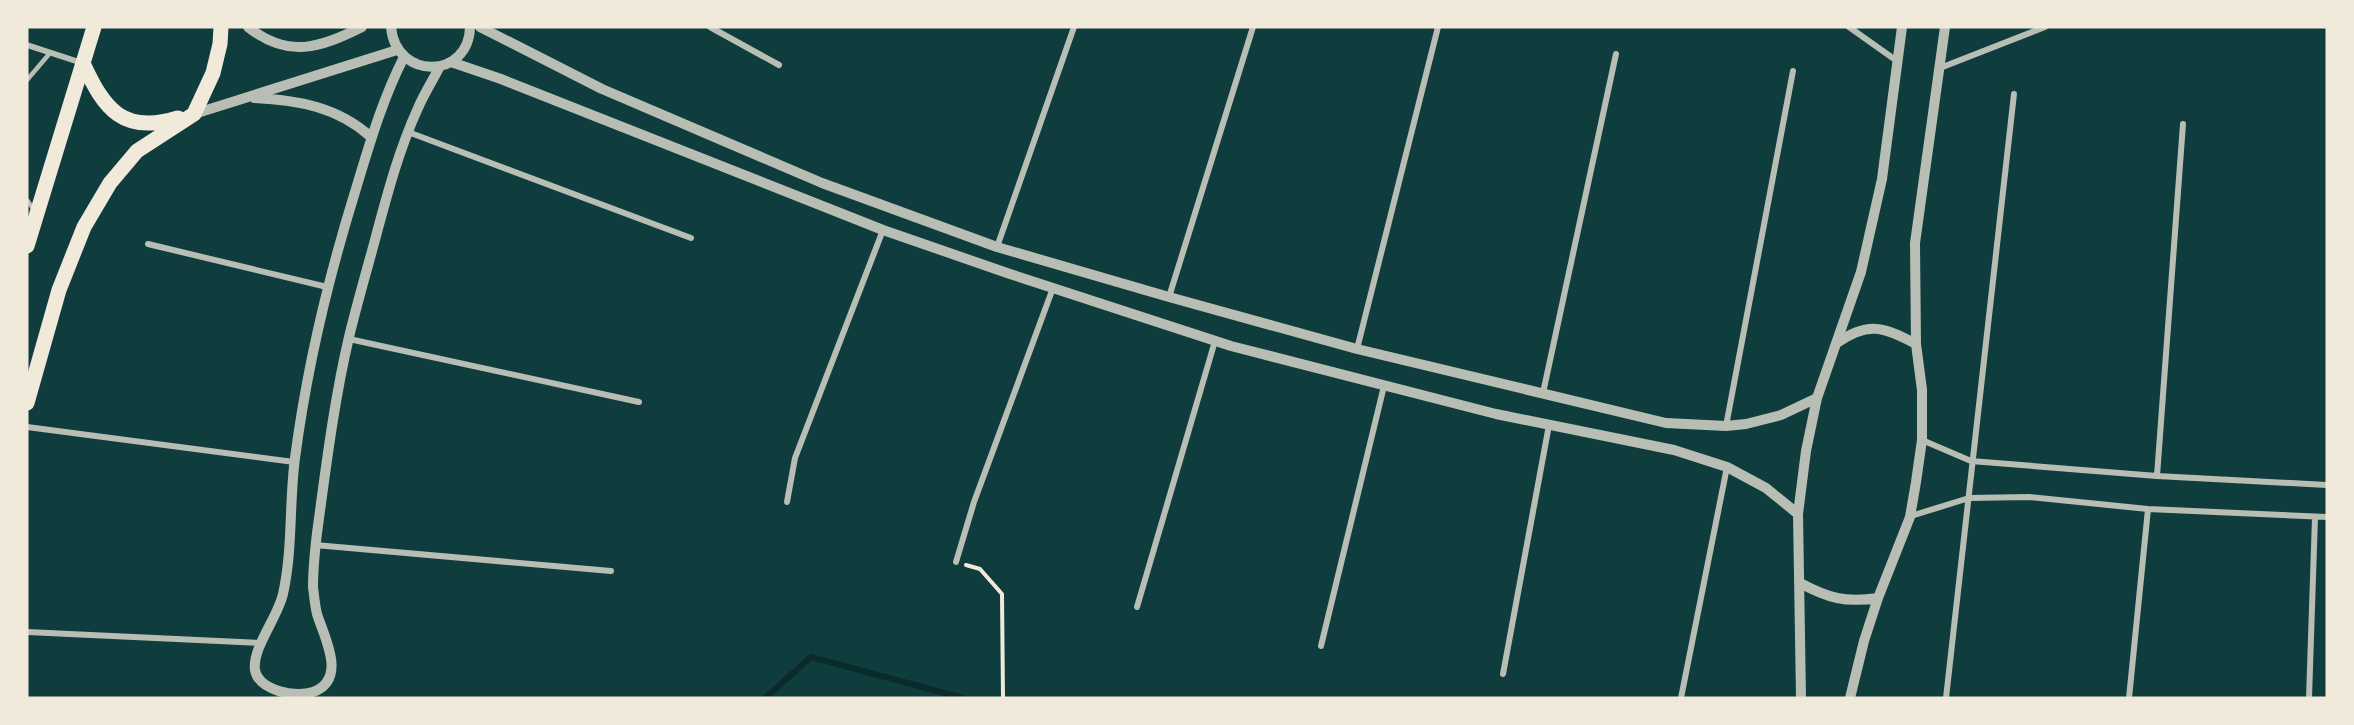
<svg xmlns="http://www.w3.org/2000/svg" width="2354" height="725" viewBox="0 0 2354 725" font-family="'Archivo Narrow',sans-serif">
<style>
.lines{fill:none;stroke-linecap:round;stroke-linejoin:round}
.stream{stroke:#0a2a2b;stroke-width:6}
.path{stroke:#f1e9da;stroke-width:4}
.service{stroke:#b8beb3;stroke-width:4.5}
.minor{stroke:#b8beb3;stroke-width:6}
.tertiary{stroke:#b8beb3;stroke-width:10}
.primary{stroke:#f1e9da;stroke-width:15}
</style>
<rect width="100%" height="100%" fill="#0f3d3e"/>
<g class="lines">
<path class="stream" d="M 765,698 L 811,657 L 963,698"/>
<path class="path" d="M 966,565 L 980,569 L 1002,594 L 1003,698"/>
<path class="service" d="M 27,80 L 50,53
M 27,200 L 34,210"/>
<path class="minor" d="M 710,27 L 779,65
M 1849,27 L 1897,61
M 27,45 L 82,63
M 1940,68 L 2045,27
M 408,132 L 691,238
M 148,244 L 327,287
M 997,247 L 1074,27
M 1169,297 L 1253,27
M 349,339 L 639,402
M 1357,349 L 1438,27
M 1543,393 L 1616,54
M 1726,426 L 1793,71
M 27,427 L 294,462
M 1922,440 L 1971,461 L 2157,476 L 2327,485
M 2157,476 L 2183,124
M 787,502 L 795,458 L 883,230
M 1911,516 L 1969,498 L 2029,497 L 2148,509 L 2327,517
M 315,545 L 611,571
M 956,562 L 974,502 L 1053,288
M 1137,607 L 1215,341
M 27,632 L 261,643
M 1321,646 L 1384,386
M 1503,674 L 1549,425
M 1681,698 L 1727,467
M 1946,698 L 2014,94
M 2129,698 L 2148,509
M 2309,698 L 2315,517"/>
<path class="tertiary" d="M 248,27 C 288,59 320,48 362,27
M 391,27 C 396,81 469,79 470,27
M 480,27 L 602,89 L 822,183 L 997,247 L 1169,297 L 1357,349 L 1666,423 L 1726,426 L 1746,424 L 1781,415 L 1817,398
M 404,57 C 382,100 369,146 355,192 C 328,279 307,367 295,458 C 289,503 293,549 283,594 C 278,617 252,648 255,670 C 259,691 296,698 313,692 C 348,679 324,637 317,614 C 315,606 314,595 313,587 C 313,569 315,550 317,533 C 326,467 334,401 349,337 C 356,308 364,280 372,251 C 385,203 397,154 418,108 C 424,94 433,80 440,66
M 451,62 L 501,79 L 883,230 L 1010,274 L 1231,346 L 1496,414 L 1674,450 L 1727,467 L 1766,488 L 1798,514
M 254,98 C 298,100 338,107 371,137
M 194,114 L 397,50
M 1837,343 C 1868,321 1884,327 1916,344
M 1800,583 C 1828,598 1845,603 1878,598
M 1801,698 L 1798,514 L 1806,451 L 1817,398 L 1861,272 L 1882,179 L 1902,27
M 1850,698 L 1864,641 L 1878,598 L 1910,517 L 1916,482 L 1922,440 L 1922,390 L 1916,344 L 1915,243 L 1945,27"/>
<path class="primary" d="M 83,63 C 104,109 123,135 178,118
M 27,246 L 94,27
M 27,403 L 59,290 L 84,227 L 110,183 L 137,151 L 194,114 L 213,73 L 220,44 L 221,27"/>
</g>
<rect width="2354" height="725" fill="none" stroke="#f1e9da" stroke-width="57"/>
</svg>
